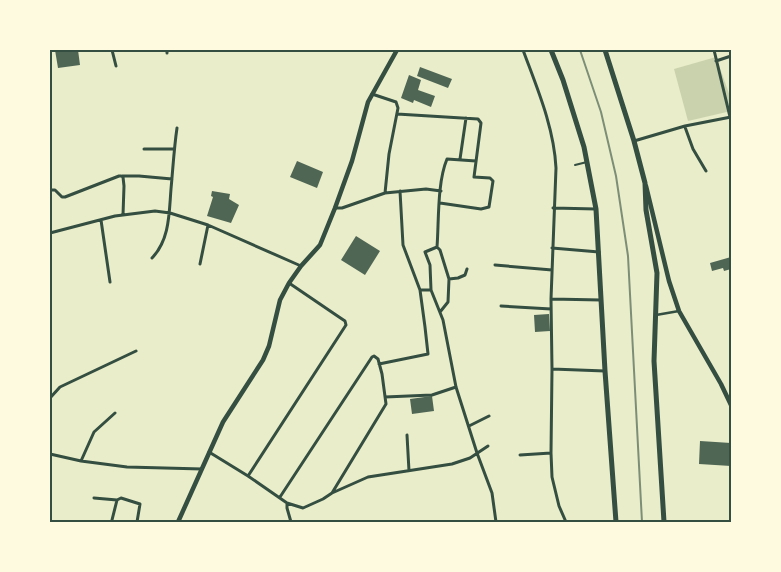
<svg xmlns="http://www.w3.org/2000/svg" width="781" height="572" viewBox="0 0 781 572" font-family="'Public Sans',sans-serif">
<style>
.green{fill:#cad2ad}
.building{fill:#4f6655}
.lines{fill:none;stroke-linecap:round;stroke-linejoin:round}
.service{stroke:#344e41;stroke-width:2}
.pedestrian{stroke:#344e41;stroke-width:2.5}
.minor{stroke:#344e41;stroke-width:3}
.secondary{stroke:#344e41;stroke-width:4.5}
.primary{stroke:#344e41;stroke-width:5}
.rail{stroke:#7c8e77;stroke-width:2}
.neatline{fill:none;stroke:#344e41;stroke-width:2}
</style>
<rect width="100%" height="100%" fill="#e9edc9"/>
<path class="green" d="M 716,57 L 731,99 L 731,111 L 688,121 L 674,69 Z"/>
<path class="building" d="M 55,50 L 78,50 L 80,65 L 58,68 Z
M 420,67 L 452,79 L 448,88 L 417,76 Z
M 409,75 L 421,80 L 418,90 L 435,96 L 431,107 L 414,100 L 413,103 L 401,98 Z
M 297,161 L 323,172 L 317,188 L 290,177 Z
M 212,191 L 230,194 L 229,199 L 239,205 L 231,223 L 207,216 L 213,197 L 211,196 Z
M 356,236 L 380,251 L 365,275 L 341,260 Z
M 731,257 L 731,269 L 724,271 L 723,268 L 712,271 L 710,263 Z
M 549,314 L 550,331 L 535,332 L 534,315 Z
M 432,396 L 434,411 L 412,414 L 410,399 Z
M 700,441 L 731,443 L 731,466 L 699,464 Z"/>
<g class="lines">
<path class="service" d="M 575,165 L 587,162"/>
<path class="pedestrian" d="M 656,315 L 679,311"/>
<path class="minor" d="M 112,50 L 116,66
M 167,50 L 167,53
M 523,50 C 537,88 554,127 556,168 L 551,299 L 552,369 L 551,453 L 552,477 L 559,506 L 566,522
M 714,50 L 730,117
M 716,61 L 731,56
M 372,94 L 396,102 L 398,108 L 389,154 L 385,193
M 397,114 L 478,119 L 481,123 L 474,177 L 490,178 L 493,181 L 489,207 L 481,209 L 440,203
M 685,127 L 693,149 L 706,171
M 634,141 L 685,126 L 731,117
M 144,149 L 174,149
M 460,159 L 466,118
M 122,176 L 139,176 L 172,179
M 50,190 L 55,190 L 62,197 L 65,197 L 119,176 L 121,176 L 123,177 L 124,186 L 123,215
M 400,191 L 403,245 L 420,290 L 431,290 L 443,320 L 456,387 L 477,453 L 492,493 L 496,522
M 335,208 L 342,208 L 385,193 L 426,189 L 441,191
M 553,208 L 596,209
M 101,220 L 110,282
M 50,233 L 115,216 L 155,211 L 170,213 L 208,225 L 301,266
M 438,248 L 440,250 L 449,279 L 448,302 L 440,312
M 552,248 L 599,252
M 152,258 C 170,239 169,213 171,189 C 173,168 174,148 177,128
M 200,264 L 208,225
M 495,265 L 552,270
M 449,279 L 458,278 L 465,275 L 467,269
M 431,290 L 430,265 L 425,252 L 437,247 C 439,221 437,183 447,159 L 476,161
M 551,299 L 601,300
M 501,306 L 551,309
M 379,364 L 428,354 L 425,327 L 420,290
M 552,369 L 605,371
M 385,397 L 432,395 L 456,387
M 50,398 L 60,387 L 136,351
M 469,426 L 489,416
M 407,435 L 409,471
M 209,452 L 248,476 L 287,503 L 303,508 L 323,499 L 332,493 L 368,477 L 452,464 L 470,458 L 488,446
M 50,454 L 81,461 L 127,467 L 202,469
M 520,455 L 551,453
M 81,461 L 94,432 L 115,413
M 248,476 L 346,325 L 345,321 L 339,317 L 289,283
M 280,497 L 372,357 L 374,356 L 378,359 L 382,374 L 386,404 L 332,493
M 94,498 L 117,500
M 287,503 L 287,508 L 291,522
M 112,520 L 117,500 L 121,498 L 140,504 L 137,522"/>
<path class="secondary" d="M 646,186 L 669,281 L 679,311 L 721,384 L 731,405
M 178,522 L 223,422 L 263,360 L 269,346 L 280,300 L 289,283 L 301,266 L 320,245 L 335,208 L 352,161 L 368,102 L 397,50"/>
<path class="primary" d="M 551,50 L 563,80 L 584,147 L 596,209 L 605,371 L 616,522
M 605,50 L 634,141 L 645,183 L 646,210 L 657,273 L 654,361 L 664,522"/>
<path class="rail" d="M 580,50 L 601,112 L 616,176 L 628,256 L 642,522"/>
</g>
<rect width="781" height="572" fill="none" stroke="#fefae0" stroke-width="102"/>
<rect x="51" y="51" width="679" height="470" class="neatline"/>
</svg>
